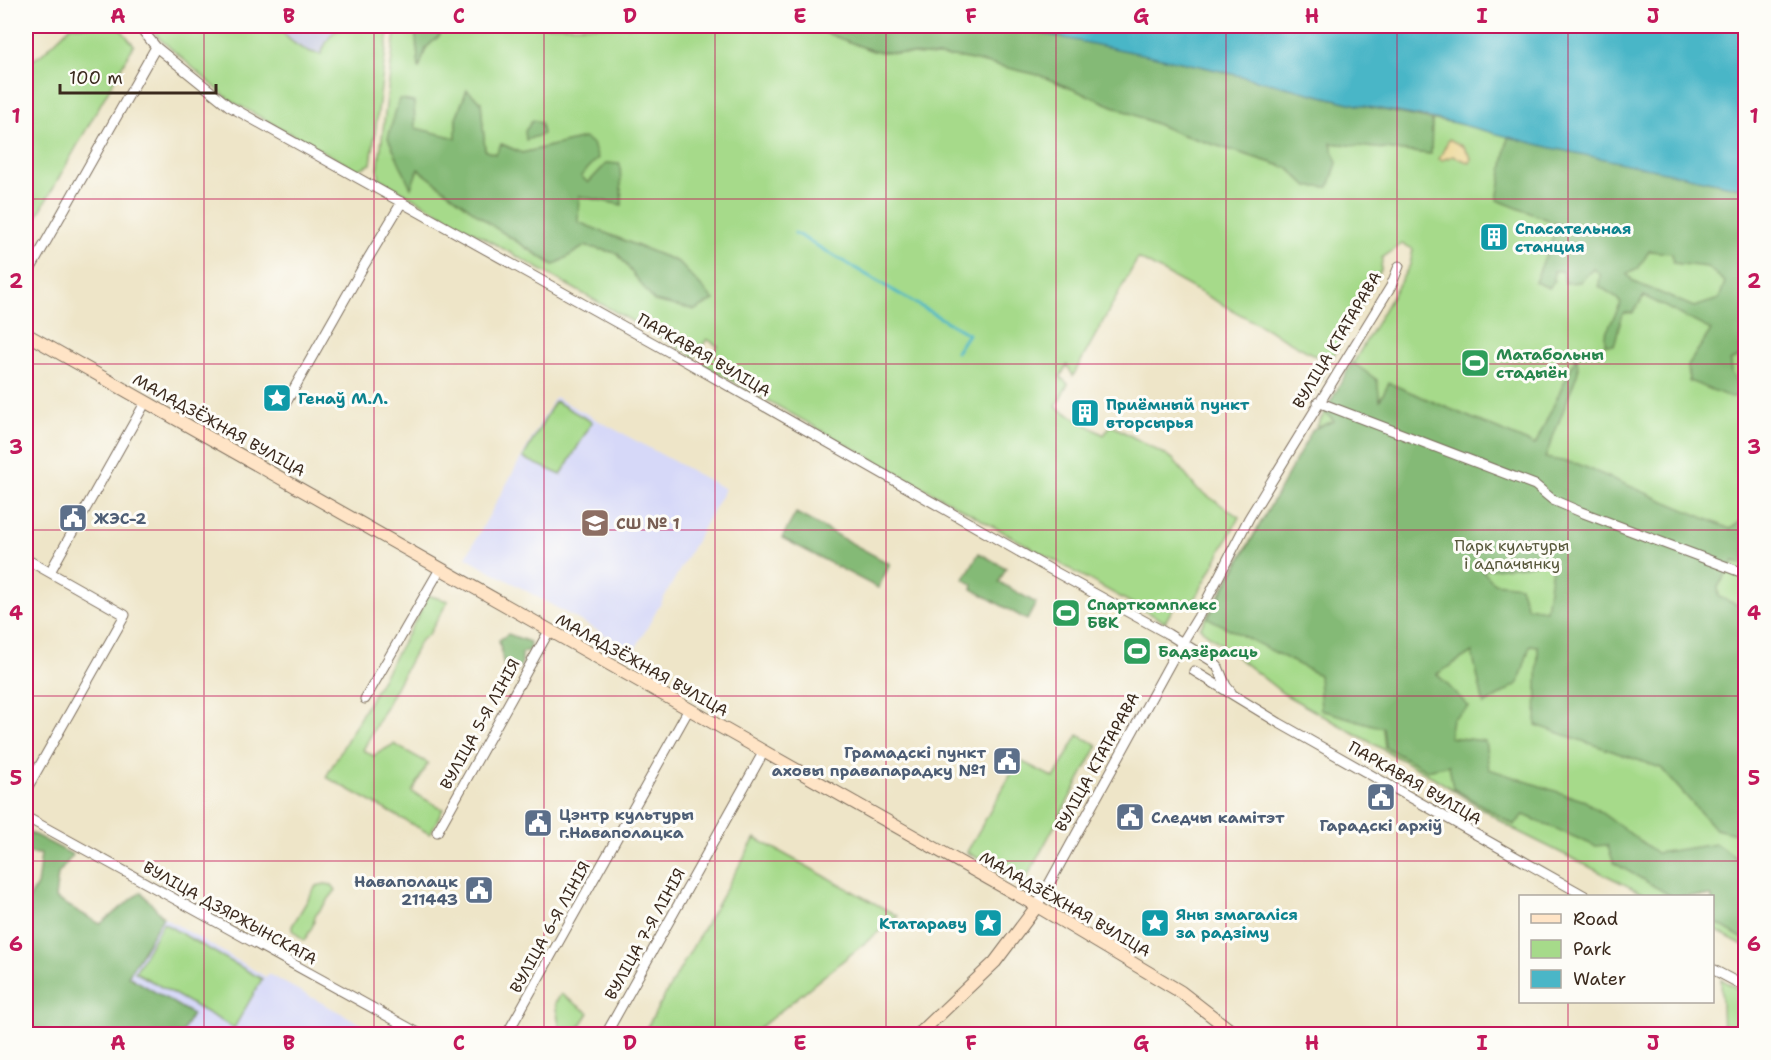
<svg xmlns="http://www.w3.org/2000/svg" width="1771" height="1060" viewBox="0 0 1771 1060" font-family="'Shantell Sans',sans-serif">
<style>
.built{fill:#d6d8f8}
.industrial{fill:#bec3dd}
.green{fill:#a6da8a;stroke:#708254;stroke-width:1.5;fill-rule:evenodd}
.forest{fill:#84ba76;stroke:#60724a;stroke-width:1.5;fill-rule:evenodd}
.sand{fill:#eeda9e;stroke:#94825e;stroke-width:1.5}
.water{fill:#4ab6c7;stroke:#427072;stroke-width:1.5}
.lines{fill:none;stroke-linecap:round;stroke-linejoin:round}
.stream{stroke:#4ab6c7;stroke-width:3}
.street-casing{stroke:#7a6b5a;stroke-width:11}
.secondary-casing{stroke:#7a6b5a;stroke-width:14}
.street{stroke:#fff;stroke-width:9}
.secondary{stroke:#ffe4c6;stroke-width:12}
.grid{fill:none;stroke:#c2185b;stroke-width:1.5;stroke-opacity:0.55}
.labels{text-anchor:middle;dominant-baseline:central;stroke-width:6;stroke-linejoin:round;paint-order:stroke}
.culture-label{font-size:16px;font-weight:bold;fill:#0d838f;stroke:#fdfcf7;text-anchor:start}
.street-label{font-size:16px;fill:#3b2a1e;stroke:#fdfcf7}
.leisure-label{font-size:16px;font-weight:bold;fill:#27864d;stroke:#fdfcf7;text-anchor:start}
.service-label{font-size:16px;font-weight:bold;fill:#4e5e75;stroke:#fdfcf7;text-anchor:start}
.education-label{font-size:16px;font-weight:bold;fill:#785e54;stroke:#fdfcf7;text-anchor:start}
.park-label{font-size:16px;fill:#565639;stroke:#fdfcf7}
.neatline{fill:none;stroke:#c2185b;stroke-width:2}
.grid-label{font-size:20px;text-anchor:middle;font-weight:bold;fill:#c2185b}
</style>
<rect width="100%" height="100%" fill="#fdfcf7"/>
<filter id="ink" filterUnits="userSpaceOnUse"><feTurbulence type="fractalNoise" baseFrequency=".0167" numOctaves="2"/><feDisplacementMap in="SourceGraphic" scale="12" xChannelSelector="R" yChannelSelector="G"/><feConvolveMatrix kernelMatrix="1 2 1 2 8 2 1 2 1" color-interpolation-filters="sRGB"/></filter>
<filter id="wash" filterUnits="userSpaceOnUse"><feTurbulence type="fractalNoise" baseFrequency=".008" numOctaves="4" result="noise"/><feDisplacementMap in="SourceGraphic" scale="24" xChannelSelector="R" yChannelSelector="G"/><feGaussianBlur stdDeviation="1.35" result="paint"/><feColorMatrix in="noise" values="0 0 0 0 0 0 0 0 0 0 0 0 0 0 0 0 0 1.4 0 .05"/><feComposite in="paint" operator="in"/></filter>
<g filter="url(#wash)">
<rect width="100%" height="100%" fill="#eee5c8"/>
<path class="built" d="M 555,397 L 725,489 L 634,651 L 466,557 Z
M 163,917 L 266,977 L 268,974 L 380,1034 L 182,1034 L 192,1014 L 128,976 Z"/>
<path class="industrial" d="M 262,26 L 386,26 L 377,60 L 292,54 Z"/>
<path class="green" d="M 71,26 L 118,26 L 134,45 L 26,236 L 26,63 L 40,56 Z
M 149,26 L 281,26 C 284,41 307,53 321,54 C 324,48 327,38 333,33 C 348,22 372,25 389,26 L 371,164 L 357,170 L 231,101 L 160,39 Z
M 404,26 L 415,26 L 419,67 L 426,48 L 440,35 L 438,26 L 808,26 L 873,51 L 963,58 L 1039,75 L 1180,134 L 1288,168 L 1308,187 L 1331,143 L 1430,154 L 1432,120 L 1451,122 L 1745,189 L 1745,946 L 1713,929 L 1712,896 L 1648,896 L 1515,830 L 1436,779 L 1284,694 L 1200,628 L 1410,265 L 1413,249 L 1402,244 L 1382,258 L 1381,270 L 1309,400 L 1303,402 L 1304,396 L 1323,360 L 1138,258 L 1073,376 L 1067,365 L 1060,377 L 1068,384 L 1056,407 L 1104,435 L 1111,425 L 1173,459 L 1196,488 L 1239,517 L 1191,607 L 1178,600 L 1165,622 L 702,364 L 709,352 L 714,353 L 718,346 L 707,339 L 695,357 L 380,179 L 378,171 L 395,33 ZM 467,90 L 481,102 L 485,151 L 496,154 L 502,144 L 522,153 L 584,138 L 593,144 L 581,176 L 588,183 L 607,163 L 622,204 L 579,196 L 577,222 L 678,262 L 655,301 L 617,253 L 585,246 L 553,265 L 494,227 L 418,169 L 410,187 L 414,103 L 415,128 L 457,139 L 456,118 Z
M 555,401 L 592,422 L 561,475 L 523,458 Z
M 427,595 L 448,601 L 429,634 L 421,640 L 363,750 L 373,756 L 394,744 L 428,763 L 412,792 L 443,809 L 430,834 L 326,777 L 423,607 Z
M 1078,735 L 1098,745 L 1025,881 L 1020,883 L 967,852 L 1019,760 L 1054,778 Z
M 755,838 L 898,916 L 752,1034 L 643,1034 Z
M 325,884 L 332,885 L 336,890 L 315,916 L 313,925 L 305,940 L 303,940 L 292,930 L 292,926 L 316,886 Z
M 163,923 L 262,979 L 234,1028 L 135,972 Z
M 1721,979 L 1745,993 L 1745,1034 L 1723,1034 Z
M 561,994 L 589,1013 L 575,1034 L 561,1034 L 555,1003 Z"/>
<path class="forest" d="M 415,26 L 438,26 L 440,35 L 426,48 L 419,69 Z
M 808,26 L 1005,26 L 1032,30 L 1200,66 L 1358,105 L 1432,120 L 1431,154 L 1331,143 L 1337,163 L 1329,187 L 1308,187 L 1288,168 L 1180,134 L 1039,75 L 963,58 L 873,51 Z
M 467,90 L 481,102 L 485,151 L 496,154 L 501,144 L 522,153 L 584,138 L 593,144 L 598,158 L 581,176 L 588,183 L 607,163 L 620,164 L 622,205 L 579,196 L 578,222 L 678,262 L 714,300 L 695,310 L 654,301 L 617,253 L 585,246 L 554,265 L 494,227 L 418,169 L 411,188 L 388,138 L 399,99 L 414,102 L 415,128 L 456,138 L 456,118 Z
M 533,120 L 541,123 L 543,134 L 526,140 L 525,131 Z
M 1508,137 L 1745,189 L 1745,354 L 1730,361 L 1731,373 L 1737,382 L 1743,379 L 1743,370 L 1745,370 L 1745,396 L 1730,397 L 1689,381 L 1688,365 L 1711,330 L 1644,296 L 1633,313 L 1624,313 C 1618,324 1618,334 1614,345 L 1605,345 L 1605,335 L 1621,303 L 1613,295 L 1599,286 L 1600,274 L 1593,269 L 1580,282 L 1565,283 L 1563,271 L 1554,271 L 1554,281 L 1549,288 L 1535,282 L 1558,224 L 1497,200 ZM 1649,251 L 1672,253 L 1673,263 L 1707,267 L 1725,282 L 1719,299 L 1694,307 L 1634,282 L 1627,274 L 1638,269 Z
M 1577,355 L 1578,372 L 1545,458 L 1578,464 L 1730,529 L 1742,520 L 1745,513 L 1745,565 L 1734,561 L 1718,587 L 1719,597 L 1740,606 L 1745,605 L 1745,836 L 1715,829 L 1661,768 L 1536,725 L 1538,646 L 1530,645 L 1519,683 L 1484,705 L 1472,652 L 1437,674 L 1469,707 L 1452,719 L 1449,737 L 1485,741 L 1489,769 L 1585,801 L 1657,853 L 1716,844 L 1745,864 L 1745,940 L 1713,921 L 1712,896 L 1671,896 L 1614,863 L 1607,845 L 1595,846 L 1524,815 L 1514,825 L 1453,788 L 1449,765 L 1427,770 L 1385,747 L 1383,728 L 1321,710 L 1319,675 L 1208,618 L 1313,429 L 1334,421 L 1325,412 L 1352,362 L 1377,380 L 1380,400 L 1389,383 L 1535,445 ZM 1553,560 L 1546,610 L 1527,607 L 1520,586 L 1494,583 L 1482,570 L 1524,566 Z
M 796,513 L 890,564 L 878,588 L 782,538 Z
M 979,553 L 1006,568 L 999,582 L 1036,603 L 1027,620 L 972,589 L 973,585 L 964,579 Z
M 508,634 L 530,642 L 529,650 L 522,653 L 522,663 L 515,673 L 504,667 L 499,640 Z
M 29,832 L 73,855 L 58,874 L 55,898 L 100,924 L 141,892 L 163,917 L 128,976 L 192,1014 L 182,1034 L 26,1034 L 26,904 L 37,885 L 41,854 L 26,853 L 26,836 Z"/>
<path class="sand" d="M 1449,139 L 1464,147 L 1471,158 L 1470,163 L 1453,156 L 1442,160 L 1439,159 Z"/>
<path class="water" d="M 1005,26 L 1745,26 L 1745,189 L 1552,148 L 1451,122 L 1358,105 L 1200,66 Z"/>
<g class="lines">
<path class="stream" d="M 795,233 L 968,334 L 956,352"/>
</g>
</g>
<g filter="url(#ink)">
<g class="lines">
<g class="street-casing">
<path id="street" d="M 139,26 L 156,47 L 229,106 L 671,353 L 1039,563 L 1168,634 L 1212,661 L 1218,667 L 1226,686 L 1231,692
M 26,277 L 156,47
M 287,401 L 363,267 L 402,202
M 1318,402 L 1535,485 L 1553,500 L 1581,512 L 1746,574
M 26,559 L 125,615 L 26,790
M 50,572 L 145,403
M 1194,671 L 1279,723 L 1585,896
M 365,699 L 440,569
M 26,817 L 420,1034
M 437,832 L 549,631
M 1037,906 L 1173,658 L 1198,617 L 1249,518 L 1391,286 L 1399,266
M 1712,969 L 1746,987
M 507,1034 L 689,709
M 606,1034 L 763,753"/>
</g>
<g class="secondary-casing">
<path id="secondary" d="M 26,334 L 1037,906 L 1181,992 L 1235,1034
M 919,1034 L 995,962 L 1037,906"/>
</g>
<use href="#street" class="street"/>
<use href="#secondary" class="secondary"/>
</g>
</g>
<path class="grid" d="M 204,26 L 204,1034M 374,26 L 374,1034M 544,26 L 544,1034M 715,26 L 715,1034M 886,26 L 886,1034M 1056,26 L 1056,1034M 1226,26 L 1226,1034M 1397,26 L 1397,1034M 1568,26 L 1568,896M 26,199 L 1746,199M 26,364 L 1746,364M 26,530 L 1746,530M 26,696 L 1746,696M 26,861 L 1746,861M 1568,1002 L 1568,1034"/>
<defs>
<g id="building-square" transform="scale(1.5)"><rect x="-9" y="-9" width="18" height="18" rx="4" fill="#0f9aa8" stroke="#fdfcf7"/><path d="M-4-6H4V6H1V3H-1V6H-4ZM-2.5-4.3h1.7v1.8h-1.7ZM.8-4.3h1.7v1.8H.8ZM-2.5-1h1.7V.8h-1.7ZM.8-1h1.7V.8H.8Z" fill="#fff"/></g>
<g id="stadium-square" transform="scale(1.5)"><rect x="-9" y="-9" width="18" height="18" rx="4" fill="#2e9e5b" stroke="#fdfcf7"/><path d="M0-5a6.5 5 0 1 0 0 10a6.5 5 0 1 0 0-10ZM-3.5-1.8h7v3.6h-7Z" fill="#fff"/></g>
<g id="sight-square" transform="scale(1.5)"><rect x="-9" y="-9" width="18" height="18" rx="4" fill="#0f9aa8" stroke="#fdfcf7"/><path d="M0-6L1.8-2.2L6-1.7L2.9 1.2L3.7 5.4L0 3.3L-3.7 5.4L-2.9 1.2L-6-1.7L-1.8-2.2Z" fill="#fff"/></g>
<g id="civic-square" transform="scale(1.5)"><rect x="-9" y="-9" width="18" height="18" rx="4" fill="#5c6f8a" stroke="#fdfcf7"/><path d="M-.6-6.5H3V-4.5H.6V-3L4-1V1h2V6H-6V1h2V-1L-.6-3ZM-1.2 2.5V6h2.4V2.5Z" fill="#fff"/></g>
<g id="school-square" transform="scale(1.5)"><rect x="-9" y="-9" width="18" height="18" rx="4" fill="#8d6e63" stroke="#fdfcf7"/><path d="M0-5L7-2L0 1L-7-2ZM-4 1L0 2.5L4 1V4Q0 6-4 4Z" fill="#fff"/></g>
</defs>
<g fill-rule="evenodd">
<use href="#building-square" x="1494" y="237"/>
<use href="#stadium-square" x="1475" y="363"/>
<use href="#sight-square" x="277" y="398"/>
<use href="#building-square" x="1085" y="413"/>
<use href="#civic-square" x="73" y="518"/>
<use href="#school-square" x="595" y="523"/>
<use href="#stadium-square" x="1066" y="613"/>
<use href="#stadium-square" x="1137" y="651"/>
<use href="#civic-square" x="1007" y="761"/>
<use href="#civic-square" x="1381" y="797"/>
<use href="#civic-square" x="1130" y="817"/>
<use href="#civic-square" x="538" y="823"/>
<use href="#civic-square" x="479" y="890"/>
<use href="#sight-square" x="988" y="923"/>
<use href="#sight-square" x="1155" y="923"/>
</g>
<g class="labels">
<g class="culture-label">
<text x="1515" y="228">Спасательная<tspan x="1515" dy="18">станция</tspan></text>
<text x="298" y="398">Генаў М.Л.</text>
<text x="1106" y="404">Приёмный пункт<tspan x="1106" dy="18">вторсырья</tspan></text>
<text x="1176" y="914">Яны змагаліся<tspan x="1176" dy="18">за радзіму</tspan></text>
<text x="967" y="923" text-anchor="end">Ктатараву</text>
</g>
<g class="street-label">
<text transform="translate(1337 340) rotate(-59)">ВУЛІЦА КТАТАРАВА</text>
<text transform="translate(704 355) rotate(30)">ПАРКАВАЯ ВУЛІЦА</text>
<text transform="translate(219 425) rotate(29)">МАЛАДЗЁЖНАЯ ВУЛІЦА</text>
<text transform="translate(642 665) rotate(29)">МАЛАДЗЁЖНАЯ ВУЛІЦА</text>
<text transform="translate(480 724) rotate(-61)">ВУЛІЦА 5-Я ЛІНІЯ</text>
<text transform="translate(1097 762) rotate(-61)">ВУЛІЦА КТАТАРАВА</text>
<text transform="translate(1415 783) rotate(30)">ПАРКАВАЯ ВУЛІЦА</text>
<text transform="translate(1065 904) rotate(30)">МАЛАДЗЁЖНАЯ ВУЛІЦА</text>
<text transform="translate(230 913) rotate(29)">ВУЛІЦА ДЗЯРЖЫНСКАГА</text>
<text transform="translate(550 927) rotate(-61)">ВУЛІЦА 6-Я ЛІНІЯ</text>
<text transform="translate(645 934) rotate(-61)">ВУЛІЦА 7-Я ЛІНІЯ</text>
</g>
<g class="leisure-label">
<text x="1496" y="354">Матабольны<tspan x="1496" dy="18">стадыён</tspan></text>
<text x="1087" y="604">Спарткомплекс<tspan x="1087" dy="18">БВК</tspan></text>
<text x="1158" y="651">Бадзёрасць</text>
</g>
<g class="service-label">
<text x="94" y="518">ЖЭС-2</text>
<text x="986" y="752" text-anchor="end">Грамадскі пункт<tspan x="986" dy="18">аховы правапарадку №1</tspan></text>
<text x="559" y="814">Цэнтр культуры<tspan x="559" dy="18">г.Наваполацка</tspan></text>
<text x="1151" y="817">Следчы камітэт</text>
<text x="1381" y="825" text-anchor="middle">Гарадскі архіў</text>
<text x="458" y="881" text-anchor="end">Наваполацк<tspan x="458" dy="18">211443</tspan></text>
</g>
<g class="education-label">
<text x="616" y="523">СШ № 1</text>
</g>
<g class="park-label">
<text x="1512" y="545">Парк культуры<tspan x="1512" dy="18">і адпачынку</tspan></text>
</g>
</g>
<rect width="1771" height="1060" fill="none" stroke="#fdfcf7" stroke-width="66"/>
<rect x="1519" y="895" width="195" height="108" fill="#fdfcf7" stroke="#afa8a0" stroke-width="1.5"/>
<rect x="1531" y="914" width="30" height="9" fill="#ffe4c6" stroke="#afa8a0" stroke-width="1.5"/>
<text x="1573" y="925" font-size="18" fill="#3b2a1e">Road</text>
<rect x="1531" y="940" width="30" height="18" fill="#a6da8a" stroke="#afa8a0" stroke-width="1.5"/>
<text x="1573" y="955" font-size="18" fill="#3b2a1e">Park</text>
<rect x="1531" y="970" width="30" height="18" fill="#4ab6c7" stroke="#afa8a0" stroke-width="1.5"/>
<text x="1573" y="985" font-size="18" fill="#3b2a1e">Water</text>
<path d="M60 84v9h156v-9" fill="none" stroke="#3b2a1e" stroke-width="3"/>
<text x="69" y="84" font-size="18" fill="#3b2a1e" stroke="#fdfcf7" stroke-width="4.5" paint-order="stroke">100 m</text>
<rect x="33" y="33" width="1705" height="994" class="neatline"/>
<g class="grid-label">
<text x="118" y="23">A</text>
<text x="289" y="23">B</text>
<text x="459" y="23">C</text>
<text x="630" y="23">D</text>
<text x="800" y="23">E</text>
<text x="971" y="23">F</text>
<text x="1141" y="23">G</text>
<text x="1312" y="23">H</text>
<text x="1482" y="23">I</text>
<text x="1653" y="23">J</text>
<text x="16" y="123">1</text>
<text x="1754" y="123">1</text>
<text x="16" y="288">2</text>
<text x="1754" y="288">2</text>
<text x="16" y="454">3</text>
<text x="1754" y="454">3</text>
<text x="16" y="620">4</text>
<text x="1754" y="620">4</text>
<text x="16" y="785">5</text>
<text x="1754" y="785">5</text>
<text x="16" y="951">6</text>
<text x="1754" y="951">6</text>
<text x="118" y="1050">A</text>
<text x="289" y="1050">B</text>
<text x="459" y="1050">C</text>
<text x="630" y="1050">D</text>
<text x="800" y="1050">E</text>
<text x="971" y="1050">F</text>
<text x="1141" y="1050">G</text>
<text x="1312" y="1050">H</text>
<text x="1482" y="1050">I</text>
<text x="1653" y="1050">J</text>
</g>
</svg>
